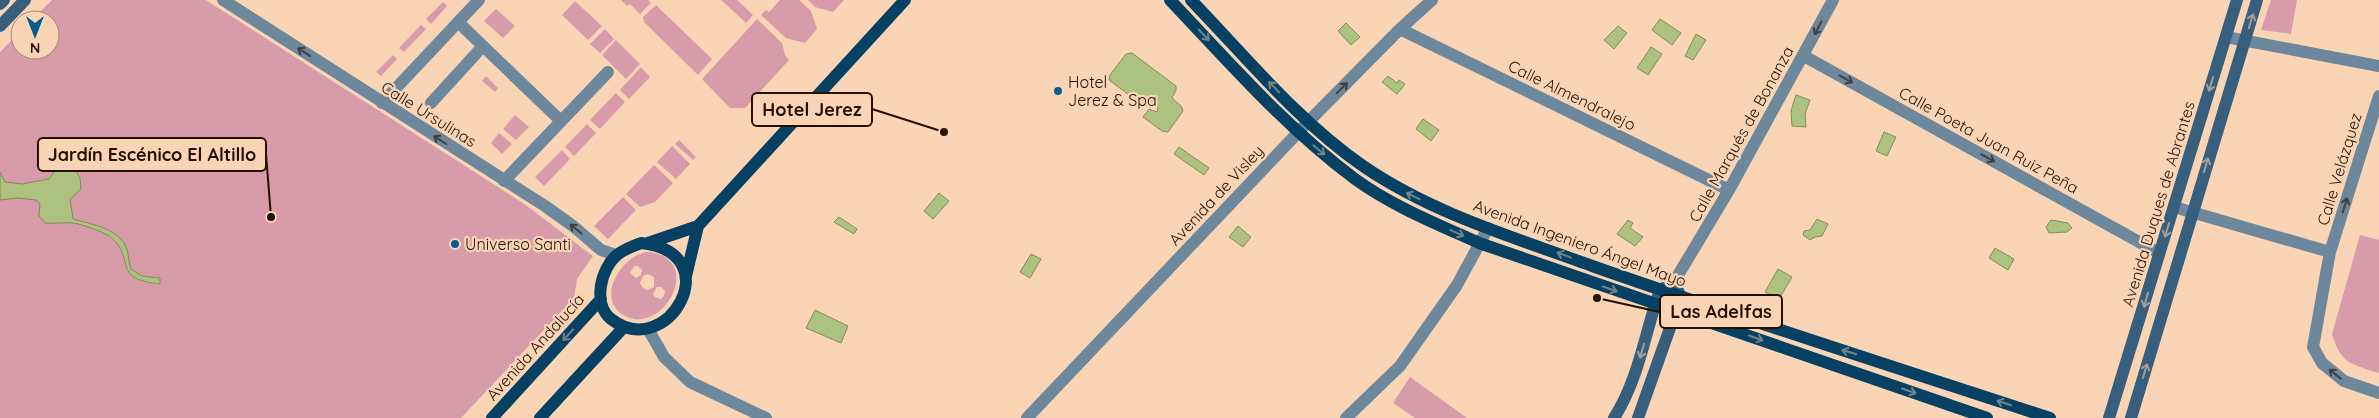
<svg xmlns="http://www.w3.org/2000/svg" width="2379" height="418" viewBox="0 0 2379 418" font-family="Quicksand,sans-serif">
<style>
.green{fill:#d79baa;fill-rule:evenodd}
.water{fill:#adc27f;stroke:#848d59}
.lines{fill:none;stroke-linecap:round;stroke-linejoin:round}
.street{stroke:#6d879c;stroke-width:12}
.secondary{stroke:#375e7c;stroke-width:12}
.primary{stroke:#064164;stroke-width:12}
.oneway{stroke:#a29f9c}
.oneway2{stroke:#42403e}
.oneway3{stroke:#738489}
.poi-dot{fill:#055c8e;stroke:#f9d5b6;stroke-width:2}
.labels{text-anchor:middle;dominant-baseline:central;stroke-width:4.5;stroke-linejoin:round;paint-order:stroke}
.poi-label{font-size:16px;fill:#251000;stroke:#f9d5b6;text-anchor:start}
.street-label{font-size:16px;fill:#251000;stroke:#f9d5b6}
.leader{fill:none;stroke:#251000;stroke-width:2}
.callout-dot{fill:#251000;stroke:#f9d5b6;stroke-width:2}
.callout{fill:#f9d5b6;stroke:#251000;stroke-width:2}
.callout-label{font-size:18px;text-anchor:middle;font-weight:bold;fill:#251000}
</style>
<rect width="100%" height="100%" fill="#f9d5b6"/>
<path class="green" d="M 52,0 L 206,0 L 523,203 L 593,256 L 577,279 L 574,298 L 461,418 L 0,418 L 0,52 L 20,32 L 20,50 L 50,50 L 50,20 L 32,20 Z
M 621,0 L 648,0 L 651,3 L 640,14 L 630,4 L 627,6 Z
M 721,0 L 737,0 L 753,15 L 746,23 Z
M 780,0 L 799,0 L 811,11 L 817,29 L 805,43 L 786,38 L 761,15 L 766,10 L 769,12 Z
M 808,0 L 844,0 L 833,12 L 815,7 Z
M 2271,0 L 2297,0 L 2291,34 L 2261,30 Z
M 575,1 L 602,26 L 588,40 L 562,15 Z
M 443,2 L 447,6 L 431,24 L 426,19 Z
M 656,5 L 712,59 L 698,75 L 644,22 L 643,17 Z
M 496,9 L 515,26 L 503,38 L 484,21 Z
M 757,19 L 782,43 L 785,55 L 789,60 L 745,108 L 730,108 L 702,79 Z
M 421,25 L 426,29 L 404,52 L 399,48 Z
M 605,29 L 614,39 L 600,53 L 590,44 Z
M 616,40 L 640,64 L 626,79 L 602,55 Z
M 393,55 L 397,59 L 381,76 L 376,72 Z
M 641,67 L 650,77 L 629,99 L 620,90 Z
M 486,76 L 498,88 L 495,92 L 482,81 Z
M 616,93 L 625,102 L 600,129 L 590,120 Z
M 515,115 L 529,127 L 516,140 L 503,129 Z
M 587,124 L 596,133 L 574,156 L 565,147 Z
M 499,133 L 512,144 L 502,154 L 491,143 Z
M 679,140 L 696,157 L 693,160 L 675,144 Z
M 672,146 L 690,164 L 676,179 L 657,162 Z
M 562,150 L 570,159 L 544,186 L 535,177 Z
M 654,165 L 673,183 L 655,202 L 640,207 L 626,194 Z
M 623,197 L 636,210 L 608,239 L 594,226 Z
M 2360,235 L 2379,240 L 2379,373 C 2351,364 2341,364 2332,334 Z
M 648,252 C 707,258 662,339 623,315 C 595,297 623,254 648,252 ZM 634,266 L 638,266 L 642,270 L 641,275 L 636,278 L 630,273 ZM 648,274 L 654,277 L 654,287 L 648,290 L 643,288 L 640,283 L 643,276 ZM 657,287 L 661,287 L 665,291 L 664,296 L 661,299 L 655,297 L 653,294 Z
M 1410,377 L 1467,418 L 1415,418 L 1393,403 Z"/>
<path class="water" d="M 1660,19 L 1681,33 L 1672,45 L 1652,30 Z
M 1346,23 L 1360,37 L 1351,45 L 1338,31 Z
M 1618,26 L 1627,33 L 1614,49 L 1604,40 Z
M 1696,34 L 1706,40 L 1693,60 L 1685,56 Z
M 1651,47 L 1662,54 L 1648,75 L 1637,68 Z
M 1132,53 L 1176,86 L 1176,90 L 1172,98 L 1181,106 L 1183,111 L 1168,132 L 1162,131 L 1143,117 L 1149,109 L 1157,112 L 1158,106 L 1148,98 L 1141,104 L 1109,80 L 1110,75 L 1126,54 Z
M 1388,76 L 1397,83 L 1399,80 L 1405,84 L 1397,94 L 1382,82 Z
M 1796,95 L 1810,100 L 1805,114 L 1806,127 L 1792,126 L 1791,111 Z
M 1423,119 L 1439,130 L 1431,141 L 1416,129 Z
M 1884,132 L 1896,137 L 1887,156 L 1876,151 Z
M 1179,147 L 1209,168 L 1204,175 L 1174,154 Z
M 63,163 L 74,167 L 80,178 L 81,189 L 70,199 L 73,219 C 90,224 113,227 124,243 C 129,250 128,261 131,269 L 142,276 L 160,278 L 160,284 C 109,279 138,258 109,236 C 103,232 79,223 72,223 C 63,222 54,224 45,223 L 39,216 L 40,204 L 36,200 L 18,198 L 0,200 L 0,172 L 5,182 L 22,184 L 49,179 L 59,165 Z
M 939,193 L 949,201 L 933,219 L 924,211 Z
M 839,217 L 857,229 L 854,234 L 834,222 Z
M 1817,219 L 1828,224 L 1822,236 L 1815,237 L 1810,240 L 1803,235 L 1804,231 L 1810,230 Z
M 1628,220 L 1633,223 L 1630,228 L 1643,237 L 1635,246 L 1617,234 Z
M 2051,220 L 2068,223 L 2072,228 L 2067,232 L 2049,233 L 2046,227 Z
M 1238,226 L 1251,237 L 1243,247 L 1229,237 Z
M 1995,248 L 2014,259 L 2008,270 L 1989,258 Z
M 1031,254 L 1041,259 L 1030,278 L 1020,272 Z
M 1778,269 L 1792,277 L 1779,299 L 1765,292 Z
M 815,310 L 848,326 L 841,343 L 806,328 Z"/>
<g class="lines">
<path class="street" d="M 223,0 L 545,206 L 573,226 L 601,250 L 616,255
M 458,22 L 561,121
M 1400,29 L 1729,190
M 2226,37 L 2379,66
M 1804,56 L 2159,253
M 2379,96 L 2330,252 L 2313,347 L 2322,363 L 2344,381 L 2379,393
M 382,103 L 479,0
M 431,103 L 483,46
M 504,181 L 608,72
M 2174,207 L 2330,252
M 1674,282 L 1729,190 L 1833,0
M 648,329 L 664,357 L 690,382 L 766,418
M 1027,418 L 1308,122 L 1400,29 L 1432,0
M 1346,418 L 1400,366 L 1457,285 L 1488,228"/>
<path class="secondary" d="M 0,4 L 4,0
M 0,26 L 25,0
M 1614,418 C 1639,379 1645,332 1660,290 L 1674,282 L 1681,297 L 1638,418
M 2109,418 L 2237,0
M 2131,418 L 2257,0"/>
<path class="primary" d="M 1170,0 C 1229,62 1286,128 1355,179 C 1392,206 1437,224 1479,243 L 1987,418
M 1191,0 C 1246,57 1298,121 1363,166 C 1433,214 1516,238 1595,267 C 1746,320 1898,368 2050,418
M 641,243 C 731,253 667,363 611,319 C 592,304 601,268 617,255 C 624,249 633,246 641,243 Z
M 648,243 L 698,226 L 905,0
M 686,276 L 698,226
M 492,418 L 601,299
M 540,418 L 624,327"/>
</g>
<defs><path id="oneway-shaft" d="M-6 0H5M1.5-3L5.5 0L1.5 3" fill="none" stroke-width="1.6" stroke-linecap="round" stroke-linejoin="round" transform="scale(1.25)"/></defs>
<g class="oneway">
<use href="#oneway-shaft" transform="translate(2251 21) rotate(-73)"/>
<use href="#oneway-shaft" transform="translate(2211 84) rotate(107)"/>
<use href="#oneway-shaft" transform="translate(2206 165) rotate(-73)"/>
<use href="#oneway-shaft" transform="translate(2167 230) rotate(107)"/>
<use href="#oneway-shaft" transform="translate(2146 300) rotate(106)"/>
<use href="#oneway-shaft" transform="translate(1642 351) rotate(106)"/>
<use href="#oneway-shaft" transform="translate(2145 371) rotate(-74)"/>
</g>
<g class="oneway2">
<use href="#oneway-shaft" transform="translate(1818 28) rotate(118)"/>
<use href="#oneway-shaft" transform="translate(304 52) rotate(-147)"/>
<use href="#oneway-shaft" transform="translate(1846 79) rotate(29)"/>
<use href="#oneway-shaft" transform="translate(1342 88) rotate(-45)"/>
<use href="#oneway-shaft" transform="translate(440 140) rotate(-148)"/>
<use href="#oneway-shaft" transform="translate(1988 158) rotate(29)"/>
<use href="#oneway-shaft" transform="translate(2345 205) rotate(-73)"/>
<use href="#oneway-shaft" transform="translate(576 229) rotate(-141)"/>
<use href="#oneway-shaft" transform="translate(2335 374) rotate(-141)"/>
</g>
<g class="oneway3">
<use href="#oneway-shaft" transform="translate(1204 35) rotate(46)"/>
<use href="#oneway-shaft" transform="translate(1274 87) rotate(-134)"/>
<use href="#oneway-shaft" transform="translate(1319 150) rotate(39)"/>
<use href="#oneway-shaft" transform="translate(1413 196) rotate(-154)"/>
<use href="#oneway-shaft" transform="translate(1457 233) rotate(24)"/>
<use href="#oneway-shaft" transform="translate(1564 255) rotate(-160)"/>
<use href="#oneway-shaft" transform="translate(1610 289) rotate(19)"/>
<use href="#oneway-shaft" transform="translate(568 335) rotate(132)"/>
<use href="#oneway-shaft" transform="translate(1756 338) rotate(19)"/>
<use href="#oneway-shaft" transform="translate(1849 352) rotate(-162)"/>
<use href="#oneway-shaft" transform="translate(1909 391) rotate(19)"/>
<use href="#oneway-shaft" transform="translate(2004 403) rotate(-162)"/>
</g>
<g class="poi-dot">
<circle cx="1058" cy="91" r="5"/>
<circle cx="455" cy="244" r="5"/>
</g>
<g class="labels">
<g class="poi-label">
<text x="1068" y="82">Hotel<tspan x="1068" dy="18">Jerez &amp; Spa</tspan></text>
<text x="465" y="244">Universo Santi</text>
</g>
<g class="street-label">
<text transform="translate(1572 95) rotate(26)">Calle Almendralejo</text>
<text transform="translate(429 114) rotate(32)">Calle Ursulinas</text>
<text transform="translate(1741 134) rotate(-61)">Calle Marqués de Bonanza</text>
<text transform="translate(1989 140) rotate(29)">Calle Poeta Juan Ruiz Peña</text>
<text transform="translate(2339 169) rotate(-73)">Calle Velázquez</text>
<text transform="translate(1216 195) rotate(-47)">Avenida de Visley</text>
<text transform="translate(2158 204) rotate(-73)">Avenida Duques de Abrantes</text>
<text transform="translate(1580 243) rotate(20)">Avenida Ingeniero Ángel Mayo</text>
<text transform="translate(535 347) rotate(-48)">Avenida Andalucía</text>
</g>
</g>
<path class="leader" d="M944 132L872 109M271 217L266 154M1597 298L1660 312"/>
<g class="callout-dot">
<circle cx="944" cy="132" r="5"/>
<circle cx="271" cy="217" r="5"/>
<circle cx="1597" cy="298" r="5"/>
</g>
<g class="callout">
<rect x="752" y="93" width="120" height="33" rx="5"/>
<rect x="38" y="138" width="228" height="33" rx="5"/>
<rect x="1660" y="295" width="122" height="33" rx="5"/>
</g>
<g class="callout-label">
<text x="812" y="116">Hotel Jerez</text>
<text x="152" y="161">Jardín Escénico El Altillo</text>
<text x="1721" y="318">Las Adelfas</text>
</g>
<g transform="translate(35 35) rotate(180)"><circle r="24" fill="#f9d5b6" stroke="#a4866d"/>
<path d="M0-4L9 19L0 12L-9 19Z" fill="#055c8e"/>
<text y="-8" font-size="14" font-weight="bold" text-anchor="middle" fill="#251000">N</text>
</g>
</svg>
